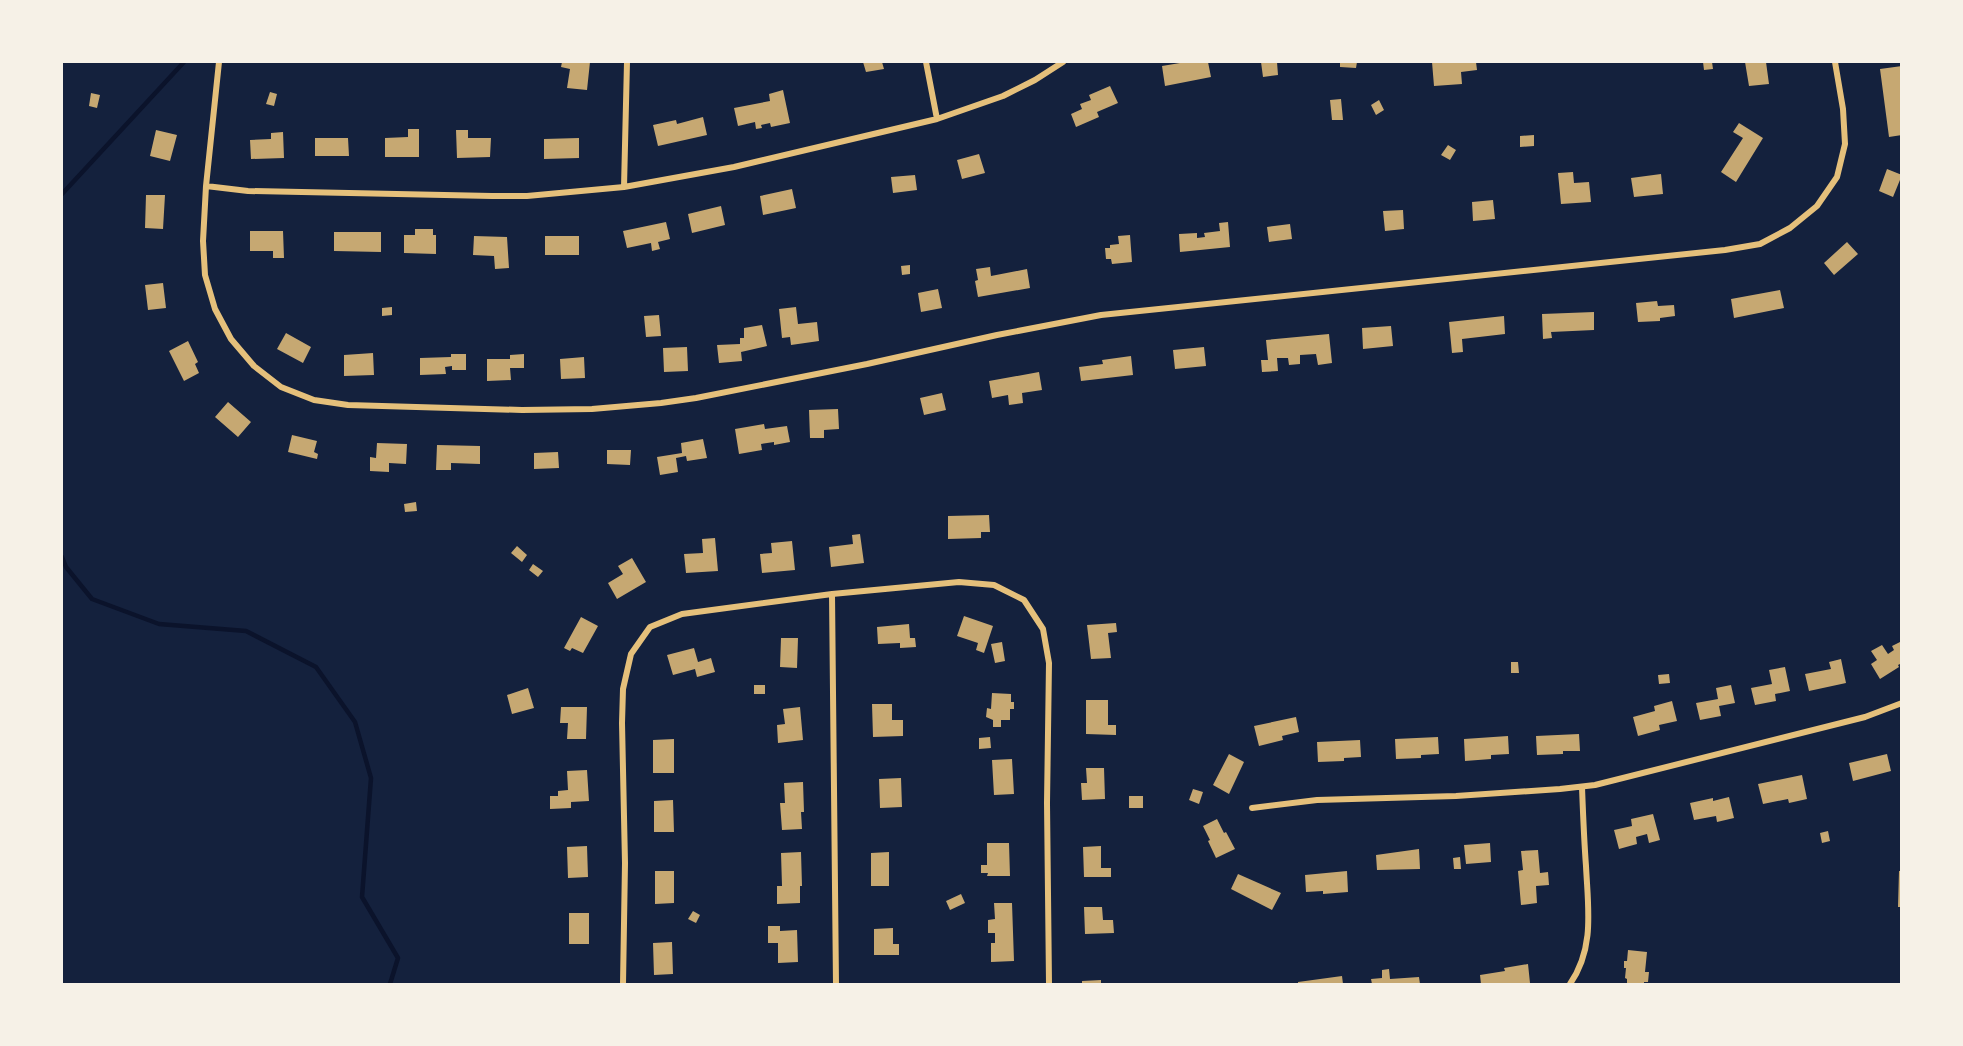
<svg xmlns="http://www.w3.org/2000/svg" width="1963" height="1046" viewBox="0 0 1963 1046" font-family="'Playfair Display',serif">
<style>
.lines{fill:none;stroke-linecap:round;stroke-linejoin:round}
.stream{stroke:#0b132b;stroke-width:4.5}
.building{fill:#c6a872}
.minor{stroke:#e5c07b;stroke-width:6}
</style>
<rect width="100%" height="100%" fill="#14213d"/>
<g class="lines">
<path class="stream" d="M 62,194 L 184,62
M 62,557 L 66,567 L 92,599 L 159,624 L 246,631 L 316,667 L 355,722 L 371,778 L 362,897 L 398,958 L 390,984"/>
</g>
<path class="building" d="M 562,62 L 590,62 L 587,90 L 567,88 L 570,69 L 561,67 Z
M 863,62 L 882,62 L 884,69 L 866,72 Z
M 1186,62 L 1208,62 L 1211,77 L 1165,86 L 1162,66 Z
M 1261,62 L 1277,62 L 1278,75 L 1263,77 Z
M 1340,62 L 1357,62 L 1356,68 L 1340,67 Z
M 1432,62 L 1476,62 L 1477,70 L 1461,72 L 1462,84 L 1434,86 Z
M 1703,62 L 1712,62 L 1713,69 L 1704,70 Z
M 1745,62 L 1766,62 L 1769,84 L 1749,86 Z
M 1902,66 L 1902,135 L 1889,137 L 1880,69 Z
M 1110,86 L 1118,103 L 1097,112 L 1099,117 L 1076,127 L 1071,114 L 1082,109 L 1080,104 L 1091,100 L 1089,95 Z
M 783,90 L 790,123 L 771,127 L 770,123 L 761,125 L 762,128 L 756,129 L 755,122 L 738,126 L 734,108 L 770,101 L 769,94 Z
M 270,92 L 277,94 L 274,106 L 266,104 Z
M 91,93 L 100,95 L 97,108 L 89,106 Z
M 1341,99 L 1343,120 L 1332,120 L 1330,100 Z
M 1379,100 L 1384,110 L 1376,115 L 1371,105 Z
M 703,117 L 707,135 L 658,146 L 653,125 L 676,120 L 677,124 Z
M 1739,123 L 1763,138 L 1736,182 L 1721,172 L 1743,138 L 1733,132 Z
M 408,129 L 419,129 L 419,157 L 385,157 L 385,138 L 408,137 Z
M 156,130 L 177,135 L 170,161 L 150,156 Z
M 456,130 L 468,130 L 468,138 L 491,138 L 490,157 L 457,158 Z
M 283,132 L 284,158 L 251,159 L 250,140 L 271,139 L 271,133 Z
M 1534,135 L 1534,146 L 1520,147 L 1520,136 Z
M 315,138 L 348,138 L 349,156 L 315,156 Z
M 579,138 L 579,158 L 544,159 L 544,139 Z
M 1448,145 L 1456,150 L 1450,160 L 1441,155 Z
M 979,154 L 985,173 L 962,179 L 957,160 Z
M 1887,169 L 1902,175 L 1893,197 L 1879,191 Z
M 1573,172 L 1574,183 L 1589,182 L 1591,202 L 1561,204 L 1558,173 Z
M 1661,174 L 1663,194 L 1634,197 L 1631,178 Z
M 915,175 L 917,190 L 893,193 L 891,177 Z
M 792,189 L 796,208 L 763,215 L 760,196 Z
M 146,195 L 165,195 L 163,229 L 145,228 Z
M 1493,200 L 1495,219 L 1473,221 L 1472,202 Z
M 721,206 L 725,225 L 692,233 L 688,214 Z
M 1403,210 L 1404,229 L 1385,231 L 1383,211 Z
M 666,222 L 670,239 L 658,242 L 660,249 L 652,251 L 651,243 L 627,248 L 623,231 Z
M 1228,222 L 1230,247 L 1180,252 L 1179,234 L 1197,233 L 1197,238 L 1205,237 L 1204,233 L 1220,231 L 1219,223 Z
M 1290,224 L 1292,239 L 1269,242 L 1267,227 Z
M 415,229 L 433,229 L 433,235 L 436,235 L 436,254 L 404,253 L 404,235 L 415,235 Z
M 250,231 L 283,231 L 284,258 L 273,258 L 273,251 L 250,251 Z
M 334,232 L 381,232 L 381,252 L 334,251 Z
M 1130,235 L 1132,262 L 1112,264 L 1111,259 L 1106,259 L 1105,248 L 1110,248 L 1110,245 L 1119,244 L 1118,236 Z
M 474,236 L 507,237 L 509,268 L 495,269 L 494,256 L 473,255 Z
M 545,236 L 579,236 L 579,255 L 545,255 Z
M 1847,242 L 1858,254 L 1834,275 L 1824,263 Z
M 910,265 L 910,274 L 902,275 L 901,266 Z
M 990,267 L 991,276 L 1027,269 L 1030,288 L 978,297 L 975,281 L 978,280 L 976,269 Z
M 163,283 L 166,308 L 148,310 L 145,285 Z
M 938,289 L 942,308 L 921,312 L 918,293 Z
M 1780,290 L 1784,308 L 1734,318 L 1731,299 Z
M 1657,301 L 1658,306 L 1674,305 L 1675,316 L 1660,318 L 1660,321 L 1638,322 L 1636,303 Z
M 392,307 L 392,315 L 382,316 L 382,308 Z
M 796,307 L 798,324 L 817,322 L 819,341 L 791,345 L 790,337 L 782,338 L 779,309 Z
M 1594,312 L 1594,330 L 1551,332 L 1552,338 L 1543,339 L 1542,314 Z
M 659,315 L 661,336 L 646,337 L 644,316 Z
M 1504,316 L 1505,334 L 1462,339 L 1463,352 L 1452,353 L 1449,322 Z
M 762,325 L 767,346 L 741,352 L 742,361 L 719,363 L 717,345 L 740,344 L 740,338 L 744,338 L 744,328 Z
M 1391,326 L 1393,346 L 1363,349 L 1362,328 Z
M 286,333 L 311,347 L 303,363 L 277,349 Z
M 1329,334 L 1332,363 L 1318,365 L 1316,354 L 1300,355 L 1300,364 L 1289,365 L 1288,358 L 1277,358 L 1278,371 L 1262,372 L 1261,360 L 1268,360 L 1266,340 Z
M 188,341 L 198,362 L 195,364 L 199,373 L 184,381 L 169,351 Z
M 687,347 L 688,371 L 664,372 L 663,348 Z
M 1204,347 L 1206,366 L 1175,369 L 1173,350 Z
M 373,353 L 374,375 L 344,376 L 344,355 Z
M 451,354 L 466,354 L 466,370 L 452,370 L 452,366 L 445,367 L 446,374 L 420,375 L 420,358 L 451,357 Z
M 524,354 L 524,368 L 510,368 L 511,380 L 487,381 L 487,359 L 510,359 L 510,355 Z
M 1131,356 L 1133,375 L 1081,381 L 1079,367 L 1103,364 L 1102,360 Z
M 584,357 L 585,378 L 561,379 L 560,359 Z
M 1039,372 L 1042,390 L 1022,393 L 1023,403 L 1009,405 L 1008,395 L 992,398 L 989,381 Z
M 942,393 L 946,410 L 924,415 L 920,398 Z
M 228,402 L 251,422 L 238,437 L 215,417 Z
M 838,409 L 839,429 L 824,430 L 824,438 L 810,438 L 809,410 Z
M 764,424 L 765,429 L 787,426 L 790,442 L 774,445 L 774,442 L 761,444 L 762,450 L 739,454 L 735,429 Z
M 292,435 L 317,441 L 314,452 L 318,454 L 317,459 L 288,452 Z
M 703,439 L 707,458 L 687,461 L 686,456 L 676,458 L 678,472 L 660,475 L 657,457 L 682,453 L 681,443 Z
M 377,443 L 407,444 L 406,464 L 389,463 L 389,472 L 370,471 L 370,457 L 376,458 Z
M 437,445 L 480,446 L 480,464 L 451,463 L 451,470 L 436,470 Z
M 607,450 L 631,450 L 630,465 L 607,464 Z
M 558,452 L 559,468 L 534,469 L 534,453 Z
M 416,502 L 417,511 L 405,512 L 404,504 Z
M 989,515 L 990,532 L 981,532 L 981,538 L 948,539 L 948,516 Z
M 860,534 L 864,563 L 831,567 L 829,547 L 853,544 L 852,535 Z
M 715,538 L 718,571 L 686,573 L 684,554 L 703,553 L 702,539 Z
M 792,541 L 795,570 L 762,573 L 760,554 L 772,553 L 771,543 Z
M 517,546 L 527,555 L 522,562 L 511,553 Z
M 632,558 L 646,582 L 617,599 L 608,583 L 623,574 L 618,566 Z
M 533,564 L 543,571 L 538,577 L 529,570 Z
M 964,616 L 993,626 L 984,653 L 976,650 L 978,643 L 957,636 Z
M 581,617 L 598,626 L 583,653 L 572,648 L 570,651 L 564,648 Z
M 1116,623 L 1117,632 L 1108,633 L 1111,658 L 1091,659 L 1087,625 Z
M 909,624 L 910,638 L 915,638 L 916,647 L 900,648 L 900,643 L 878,644 L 877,627 Z
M 781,638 L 798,638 L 797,668 L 780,667 Z
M 1902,641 L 1902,663 L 1898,665 L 1899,667 L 1880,679 L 1871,664 L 1877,660 L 1871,651 L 1882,645 L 1888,654 L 1894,650 L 1892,646 Z
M 1002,642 L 1005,661 L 995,663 L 991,644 Z
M 694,648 L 698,662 L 711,658 L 715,672 L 697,677 L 695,669 L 673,675 L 667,655 Z
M 1841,659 L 1846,683 L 1809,691 L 1805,674 L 1831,669 L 1829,662 Z
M 1511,662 L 1518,662 L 1519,673 L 1511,673 Z
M 1785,667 L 1790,691 L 1775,694 L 1776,701 L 1755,705 L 1751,688 L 1772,684 L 1769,670 Z
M 1669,674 L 1670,683 L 1659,684 L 1658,675 Z
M 754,685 L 765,685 L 765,694 L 754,694 Z
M 1731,685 L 1735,703 L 1719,706 L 1721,716 L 1700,720 L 1696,703 L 1718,699 L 1716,688 Z
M 528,688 L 534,708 L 512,714 L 507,695 Z
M 992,693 L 1011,694 L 1011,702 L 1014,702 L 1014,709 L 1010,709 L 1010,720 L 1001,720 L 1001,727 L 993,727 L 993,720 L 986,717 L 987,708 L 991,709 Z
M 1086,700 L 1108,700 L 1108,725 L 1116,725 L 1116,735 L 1086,734 Z
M 1672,701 L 1677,721 L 1659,725 L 1660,730 L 1638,736 L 1633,717 L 1655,711 L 1654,706 Z
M 872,704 L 892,704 L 892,720 L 903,720 L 903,736 L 873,737 Z
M 561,707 L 587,707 L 586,739 L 567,739 L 568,723 L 560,723 Z
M 800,707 L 803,740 L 778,743 L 777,725 L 785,724 L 783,709 Z
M 1296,717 L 1299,732 L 1282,736 L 1283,740 L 1259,746 L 1254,726 Z
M 1579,734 L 1580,751 L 1563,751 L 1563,754 L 1537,755 L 1536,736 Z
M 1508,736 L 1509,754 L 1491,755 L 1491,759 L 1465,761 L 1464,739 Z
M 990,737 L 991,748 L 979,749 L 979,738 Z
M 1438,737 L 1439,754 L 1421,755 L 1421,758 L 1396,759 L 1395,739 Z
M 674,739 L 674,773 L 653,773 L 653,740 Z
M 1360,740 L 1361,757 L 1344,758 L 1344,761 L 1318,762 L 1317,742 Z
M 1229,754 L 1244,762 L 1229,794 L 1213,785 Z
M 1887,754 L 1891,771 L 1853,781 L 1849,763 Z
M 1012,759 L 1014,794 L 994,795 L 992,760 Z
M 1086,768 L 1104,768 L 1105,799 L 1082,800 L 1081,783 L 1087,783 Z
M 587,770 L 589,801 L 571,802 L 571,808 L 550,809 L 550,796 L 558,796 L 558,791 L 568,790 L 567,771 Z
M 1802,775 L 1807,799 L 1789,803 L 1788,799 L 1763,804 L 1758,784 Z
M 901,778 L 902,807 L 880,808 L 879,779 Z
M 803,782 L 804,812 L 801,812 L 802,829 L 782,830 L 780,803 L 785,803 L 784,783 Z
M 1193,789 L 1203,792 L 1199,804 L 1189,800 Z
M 1129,796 L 1143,796 L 1143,808 L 1129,808 Z
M 1729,797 L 1734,818 L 1717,822 L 1716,816 L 1694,820 L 1690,803 L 1713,798 L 1713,801 Z
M 673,800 L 674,832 L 654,832 L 654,801 Z
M 1653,814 L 1660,840 L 1649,843 L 1647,834 L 1636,837 L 1637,844 L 1619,849 L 1614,830 L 1632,826 L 1631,819 Z
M 1217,819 L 1224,833 L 1226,832 L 1235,849 L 1216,858 L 1208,841 L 1210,840 L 1203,826 Z
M 1828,831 L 1830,841 L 1822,843 L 1820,833 Z
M 987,843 L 1009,843 L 1010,876 L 987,876 L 988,873 L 981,873 L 981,865 L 987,865 Z
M 1490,843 L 1491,862 L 1466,864 L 1464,845 Z
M 587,846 L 588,877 L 568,878 L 567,847 Z
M 1101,846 L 1101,868 L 1111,868 L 1111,877 L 1084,877 L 1083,847 Z
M 1419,849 L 1420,869 L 1377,870 L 1376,855 Z
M 1538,850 L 1540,873 L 1548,872 L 1549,885 L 1536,886 L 1537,903 L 1521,905 L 1518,871 L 1523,870 L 1521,851 Z
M 801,852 L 802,886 L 800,886 L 800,903 L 777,904 L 777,886 L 782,886 L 781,853 Z
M 889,852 L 889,886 L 871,886 L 871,853 Z
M 1460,857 L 1461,869 L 1454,869 L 1453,858 Z
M 655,871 L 674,871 L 674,903 L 655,904 Z
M 1347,871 L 1348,892 L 1323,894 L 1323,891 L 1306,892 L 1305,875 Z
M 1899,871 L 1902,871 L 1902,907 L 1898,907 Z
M 1238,874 L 1281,893 L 1272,910 L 1231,889 Z
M 961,894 L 965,903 L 950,910 L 946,901 Z
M 994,903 L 1012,903 L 1014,961 L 991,962 L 991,943 L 995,943 L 995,933 L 988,933 L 988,920 L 995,919 Z
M 1084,907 L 1102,907 L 1103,920 L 1113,920 L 1114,933 L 1085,934 Z
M 693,911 L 700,915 L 696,923 L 688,919 Z
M 569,913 L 589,913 L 589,944 L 569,944 Z
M 768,926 L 780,926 L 780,931 L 797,930 L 798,962 L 778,963 L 778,943 L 768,943 Z
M 893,928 L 893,944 L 899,944 L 899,955 L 874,955 L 874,929 Z
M 672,942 L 673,974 L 654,975 L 653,943 Z
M 1628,950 L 1647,952 L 1645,972 L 1649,972 L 1648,982 L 1644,982 L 1644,984 L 1627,984 L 1627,979 L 1625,978 L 1626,968 L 1624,968 L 1624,961 L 1627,961 Z
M 1528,964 L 1530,983 L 1481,984 L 1480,975 L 1505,971 L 1504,968 Z
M 1389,969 L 1390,979 L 1419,977 L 1420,984 L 1372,984 L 1371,979 L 1382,978 L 1382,970 Z
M 1342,976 L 1343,984 L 1298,984 L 1298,982 Z
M 1101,980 L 1101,984 L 1082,984 L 1082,981 Z"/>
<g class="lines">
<path class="minor" d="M 219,62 L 206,186 L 203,241 L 205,275 L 215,309 L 231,339 L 254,366 L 281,387 L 314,400 L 348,405 L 522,410 L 592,409 L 661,403 L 696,398 L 867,364 L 997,335 L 1101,315 L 1725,250 L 1760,244 L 1790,228 L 1817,206 L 1837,177 L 1845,144 L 1843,109 L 1835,62
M 926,62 L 937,119
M 206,186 L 248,191 L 492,196 L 527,196 L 624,187 L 734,167 L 937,119 L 1003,96 L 1035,80 L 1063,62
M 624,187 L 627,62
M 832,594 L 836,984
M 1252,808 L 1317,800 L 1456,796 L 1560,789 L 1595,785 L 1865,717 L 1902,703
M 623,984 L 625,863 L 622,723 L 623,689 L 631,654 L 650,627 L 682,614 L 832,594 L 959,582 L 994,585 L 1024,600 L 1043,629 L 1049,663 L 1047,803 L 1049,984
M 1570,984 C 1595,948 1588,908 1586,866 C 1584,840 1583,813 1582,787"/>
</g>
<rect width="1963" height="1046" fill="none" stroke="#f6f1e7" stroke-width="126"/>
</svg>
